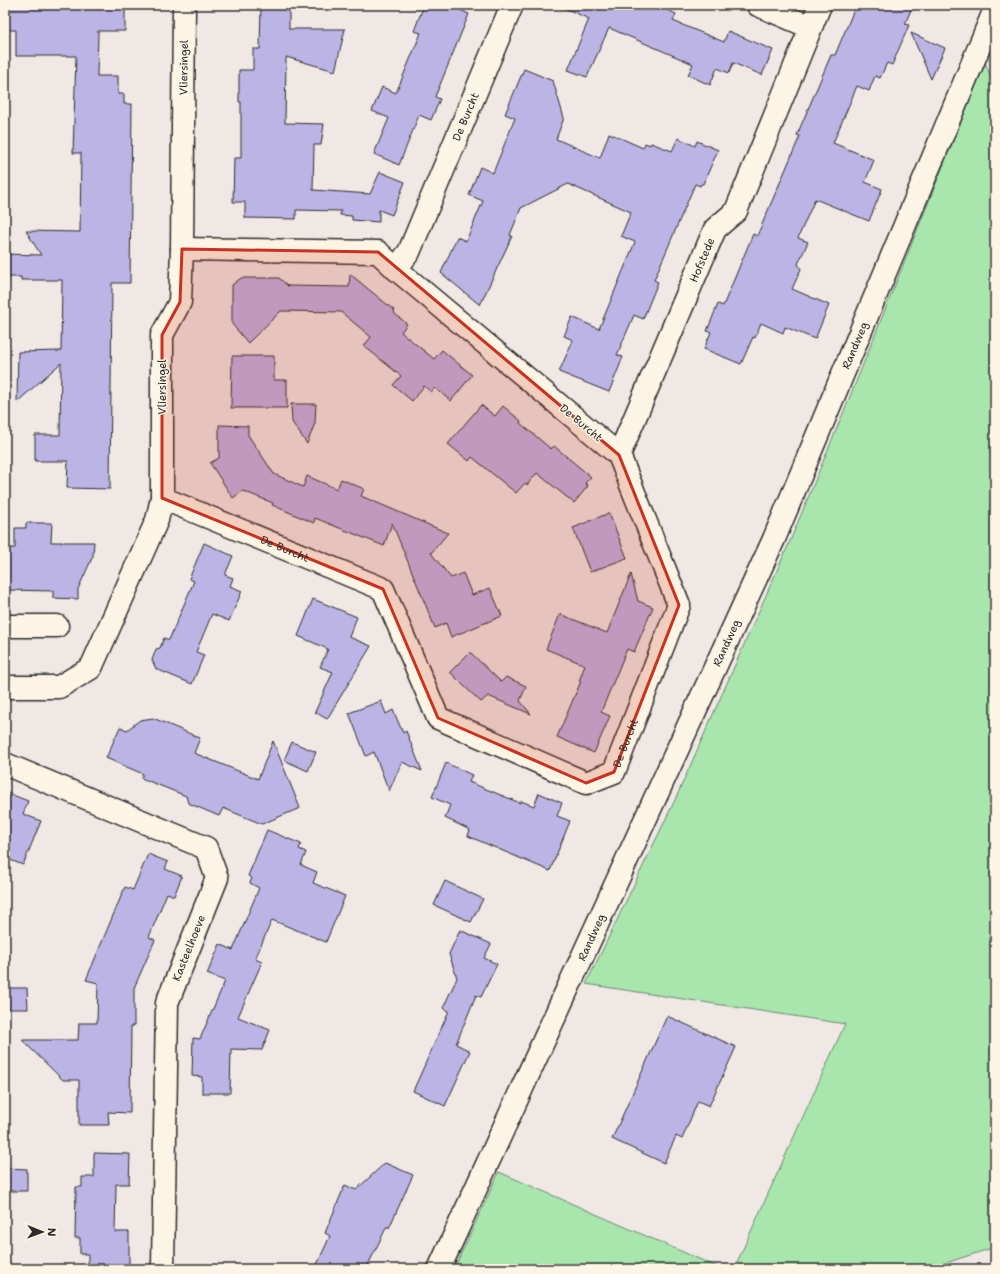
<svg xmlns="http://www.w3.org/2000/svg" width="1000" height="1274" viewBox="0 0 1000 1274" font-family="'Shantell Sans',sans-serif">
<style>
.green{fill:#a8e6ae;stroke:#6a886c}
.building{fill:#bdb4e6;stroke:#2b2b2b}
.lines{fill:none;stroke-linecap:round;stroke-linejoin:round}
.minor-casing{stroke:#2b2b2b;stroke-width:25}
.minor{stroke:#fcf5e5;stroke-width:22}
.marked{fill:#c8321e;fill-opacity:0.2;stroke:#c8321e;stroke-width:3;stroke-linejoin:round}
.labels{text-anchor:middle;dominant-baseline:central;stroke-width:3;stroke-linejoin:round;paint-order:stroke}
.street-label{font-size:11px;fill:#2b2b2b;stroke:#fcf5e5}
</style>
<rect width="100%" height="100%" fill="#efe8e5"/>
<filter id="ink" filterUnits="userSpaceOnUse"><feTurbulence type="fractalNoise" baseFrequency=".025" numOctaves="2"/><feDisplacementMap in="SourceGraphic" scale="8" xChannelSelector="R" yChannelSelector="G"/><feConvolveMatrix kernelMatrix="1 2 1 2 8 2 1 2 1" color-interpolation-filters="sRGB"/></filter>
<g filter="url(#ink)">
<path class="green" d="M 985,62 L 995,89 L 995,1247 L 927,1269 L 734,1269 L 845,1024 L 586,984 L 675,800 L 791,539 L 856,382 Z
M 499,1172 L 722,1269 L 454,1269 Z"/>
<path class="building" d="M 5,5 L 125,5 L 125,31 L 98,31 L 97,76 L 118,76 L 118,94 L 124,94 L 124,104 L 132,104 L 130,283 L 112,283 L 110,489 L 67,488 L 68,461 L 35,461 L 35,435 L 60,435 L 61,363 L 17,402 L 18,352 L 61,351 L 62,280 L 21,280 L 21,277 L 5,277 L 5,254 L 41,255 L 26,231 L 80,232 L 81,153 L 73,153 L 76,56 L 16,56 L 16,30 L 5,30 Z
M 261,5 L 289,5 L 289,29 L 345,29 L 335,71 L 286,57 L 285,123 L 324,124 L 321,145 L 314,145 L 313,190 L 370,194 L 380,172 L 405,182 L 392,215 L 379,210 L 379,222 L 352,220 L 352,216 L 340,215 L 341,211 L 296,210 L 296,219 L 245,218 L 245,202 L 233,202 L 234,158 L 241,158 L 241,102 L 239,102 L 239,70 L 253,70 L 253,49 L 260,49 Z
M 424,5 L 449,5 L 469,14 L 435,97 L 440,99 L 431,120 L 419,115 L 399,165 L 374,154 L 389,118 L 372,111 L 382,87 L 396,93 L 421,33 L 414,31 Z
M 558,5 L 656,5 L 676,14 L 673,21 L 724,42 L 728,31 L 773,50 L 762,75 L 733,63 L 729,73 L 717,68 L 710,85 L 688,75 L 693,64 L 609,28 L 587,77 L 568,70 L 589,19 Z
M 856,5 L 913,5 L 905,24 L 909,25 L 892,65 L 887,63 L 880,78 L 875,76 L 869,91 L 857,86 L 833,143 L 874,160 L 865,182 L 882,189 L 869,221 L 815,199 L 798,238 L 808,242 L 798,264 L 801,269 L 792,289 L 829,305 L 815,339 L 785,327 L 783,333 L 761,323 L 755,338 L 753,337 L 741,364 L 704,349 L 711,332 L 707,331 L 718,304 L 723,306 L 753,234 L 757,236 L 800,136 L 797,135 L 831,55 L 835,55 Z
M 911,33 L 945,48 L 931,79 Z
M 524,69 L 553,81 L 564,118 L 556,139 L 600,158 L 609,133 L 643,148 L 645,143 L 650,145 L 651,143 L 672,151 L 678,138 L 695,146 L 697,141 L 718,150 L 703,184 L 701,184 L 700,186 L 695,184 L 654,280 L 658,282 L 643,319 L 634,315 L 617,355 L 623,357 L 609,392 L 559,372 L 573,340 L 564,336 L 572,317 L 599,329 L 635,242 L 621,236 L 631,212 L 568,184 L 521,208 L 510,235 L 512,236 L 480,305 L 441,273 L 457,237 L 466,241 L 483,201 L 469,195 L 480,167 L 493,173 L 515,118 L 505,114 Z
M 350,274 L 395,311 L 394,313 L 407,324 L 401,332 L 434,359 L 442,350 L 472,375 L 451,401 L 435,388 L 431,392 L 424,386 L 412,401 L 393,385 L 401,376 L 364,346 L 371,337 L 341,312 L 281,311 L 248,343 L 232,324 L 232,285 L 241,278 L 279,278 L 288,286 L 349,287 Z
M 232,356 L 274,356 L 274,380 L 287,380 L 287,408 L 231,408 Z
M 291,404 L 316,404 L 315,423 L 307,444 L 292,422 Z
M 481,405 L 495,416 L 503,406 L 521,421 L 520,423 L 551,449 L 554,446 L 591,477 L 585,483 L 588,486 L 574,503 L 537,473 L 527,485 L 525,483 L 516,493 L 472,457 L 469,461 L 448,444 Z
M 219,425 L 248,426 L 248,435 L 274,474 L 303,487 L 307,476 L 337,489 L 341,479 L 364,489 L 361,496 L 448,533 L 431,553 L 451,578 L 463,573 L 472,595 L 490,588 L 502,616 L 451,637 L 446,623 L 435,628 L 392,523 L 384,546 L 315,518 L 314,523 L 272,505 L 273,503 L 243,491 L 233,498 L 210,463 L 219,458 Z
M 609,513 L 627,558 L 590,572 L 573,528 Z
M 26,523 L 52,523 L 51,542 L 94,542 L 93,556 L 78,589 L 78,599 L 53,598 L 53,591 L 5,590 L 5,548 L 15,548 L 15,528 L 26,528 Z
M 204,543 L 233,556 L 225,575 L 233,578 L 230,586 L 242,591 L 229,621 L 212,614 L 196,652 L 204,655 L 192,684 L 156,669 L 152,660 L 156,649 L 160,648 L 164,638 L 169,640 L 194,581 L 189,579 Z
M 631,574 L 638,601 L 653,607 L 634,652 L 627,649 L 601,712 L 610,716 L 594,753 L 557,737 L 581,681 L 579,681 L 585,665 L 546,649 L 560,614 L 607,633 Z
M 313,599 L 357,617 L 349,637 L 371,646 L 327,719 L 315,712 L 333,672 L 320,667 L 328,649 L 298,636 Z
M 470,652 L 501,682 L 506,677 L 526,686 L 520,701 L 531,714 L 488,696 L 481,702 L 465,687 L 450,672 Z
M 381,701 L 386,714 L 393,710 L 403,733 L 406,731 L 422,771 L 402,762 L 389,791 L 374,752 L 366,756 L 349,713 Z
M 153,718 L 200,738 L 194,753 L 258,779 L 273,741 L 300,808 L 262,824 L 223,808 L 219,816 L 188,803 L 186,796 L 141,778 L 143,774 L 106,758 L 120,727 L 127,730 L 140,720 Z
M 292,742 L 316,752 L 308,771 L 284,760 Z
M 446,763 L 472,775 L 469,782 L 520,803 L 521,801 L 534,806 L 539,793 L 562,803 L 557,816 L 570,821 L 550,871 L 468,836 L 470,830 L 445,818 L 450,805 L 432,797 Z
M 5,792 L 28,801 L 23,814 L 41,821 L 23,865 L 5,858 Z
M 267,830 L 301,844 L 299,849 L 306,852 L 301,865 L 317,872 L 313,883 L 345,896 L 326,942 L 272,920 L 255,959 L 262,962 L 238,1017 L 270,1030 L 262,1050 L 231,1049 L 230,1093 L 202,1093 L 202,1077 L 192,1076 L 193,1038 L 200,1039 L 225,981 L 207,974 L 220,944 L 233,950 L 259,888 L 250,883 L 252,878 L 248,876 Z
M 148,854 L 168,862 L 165,869 L 182,876 L 174,896 L 167,893 L 149,937 L 155,940 L 134,988 L 134,1026 L 131,1026 L 130,1113 L 108,1112 L 109,1125 L 79,1125 L 79,1080 L 63,1080 L 22,1040 L 78,1040 L 79,1023 L 97,1023 L 98,983 L 86,980 L 125,887 L 133,890 Z
M 445,881 L 483,899 L 471,922 L 434,905 Z
M 460,930 L 491,944 L 484,958 L 497,964 L 481,997 L 476,995 L 456,1044 L 470,1051 L 445,1106 L 413,1091 L 449,1011 L 443,1008 L 457,978 L 449,954 Z
M 6,988 L 27,988 L 28,1009 L 6,1009 Z
M 667,1016 L 736,1047 L 709,1106 L 698,1101 L 682,1139 L 676,1136 L 664,1163 L 612,1139 Z
M 94,1153 L 130,1154 L 129,1184 L 116,1184 L 115,1232 L 129,1232 L 129,1266 L 113,1266 L 113,1269 L 88,1269 L 88,1254 L 80,1254 L 80,1238 L 75,1238 L 76,1187 L 82,1187 L 82,1177 L 94,1177 Z
M 385,1163 L 413,1175 L 389,1228 L 387,1226 L 366,1269 L 315,1269 L 330,1236 L 325,1233 L 345,1185 L 356,1190 Z
M 5,1168 L 27,1169 L 27,1191 L 5,1191 Z"/>
<g class="lines">
<g class="minor-casing">
<g id="minor">
<path d="M 758,5 L 810,27"/>
<path id="s1" d="M 396,269 L 409,252 L 512,5"/>
<path id="s2" d="M 619,455 L 715,229 L 736,211 L 820,5"/>
<path id="s3" d="M 162,498 L 383,589 L 438,718 L 586,783 L 614,772 L 679,605 L 619,455 L 396,269 L 378,252 L 182,249"/>
<path d="M 5,626 L 57,626"/>
<path id="s4" d="M 5,687 L 59,687 L 91,668 L 157,520 L 162,498 L 162,335 L 180,302 L 182,249 L 184,5"/>
<path d="M 5,764 L 206,848 L 217,878 L 167,1003 L 163,1267 L 161,1269"/>
<path id="s5" d="M 439,1269 L 774,539 L 995,9"/>
</g>
</g>
<use href="#minor" class="minor"/>
</g>
</g>
<path class="marked" d="M 182,249 L 378,252 L 619,455 L 679,605 L 614,772 L 586,783 L 438,718 L 383,589 L 162,498 L 162,335 L 180,302 Z"/>
<g class="labels">
<g class="street-label">
<text stroke="none"><textPath href="#s4" startOffset="711">Vliersingel</textPath></text>
<text stroke="none"><textPath href="#s1" startOffset="168">De Burcht</textPath></text>
<text stroke="none"><textPath href="#s2" startOffset="212">Hofstede</textPath></text>
<text stroke="none"><textPath href="#s5" startOffset="1013">Randweg</textPath></text>
<text transform="translate(162 387) rotate(-90)">Vliersingel</text>
<text transform="translate(581 423) rotate(40)">De Burcht</text>
<text stroke="none"><textPath href="#s3" startOffset="133">De Burcht</textPath></text>
<text stroke="none"><textPath href="#s5" startOffset="689">Randweg</textPath></text>
<text stroke="none"><textPath href="#s3" startOffset="602">De Burcht</textPath></text>
<text stroke="none"><textPath href="#s5" startOffset="365">Randweg</textPath></text>
<text transform="translate(189 948) rotate(-68)">Kasteelhoeve</text>
</g>
</g>
<rect width="1000" height="1274" fill="none" stroke="#fcf5e5" stroke-width="20"/>
<rect x="10" y="10" width="980" height="1254" fill="none" stroke="#2b2b2b" stroke-width="1.5" filter="url(#ink)"/>
<g transform="translate(42 1232) rotate(91)" stroke="#fcf5e5" stroke-width="3" paint-order="stroke">
<path d="M0-3L7 15L0 10L-7 15Z" fill="#2b2b2b"/>
<text y="-6" font-size="11" font-weight="bold" text-anchor="middle" fill="#2b2b2b">N</text>
</g>
</svg>
